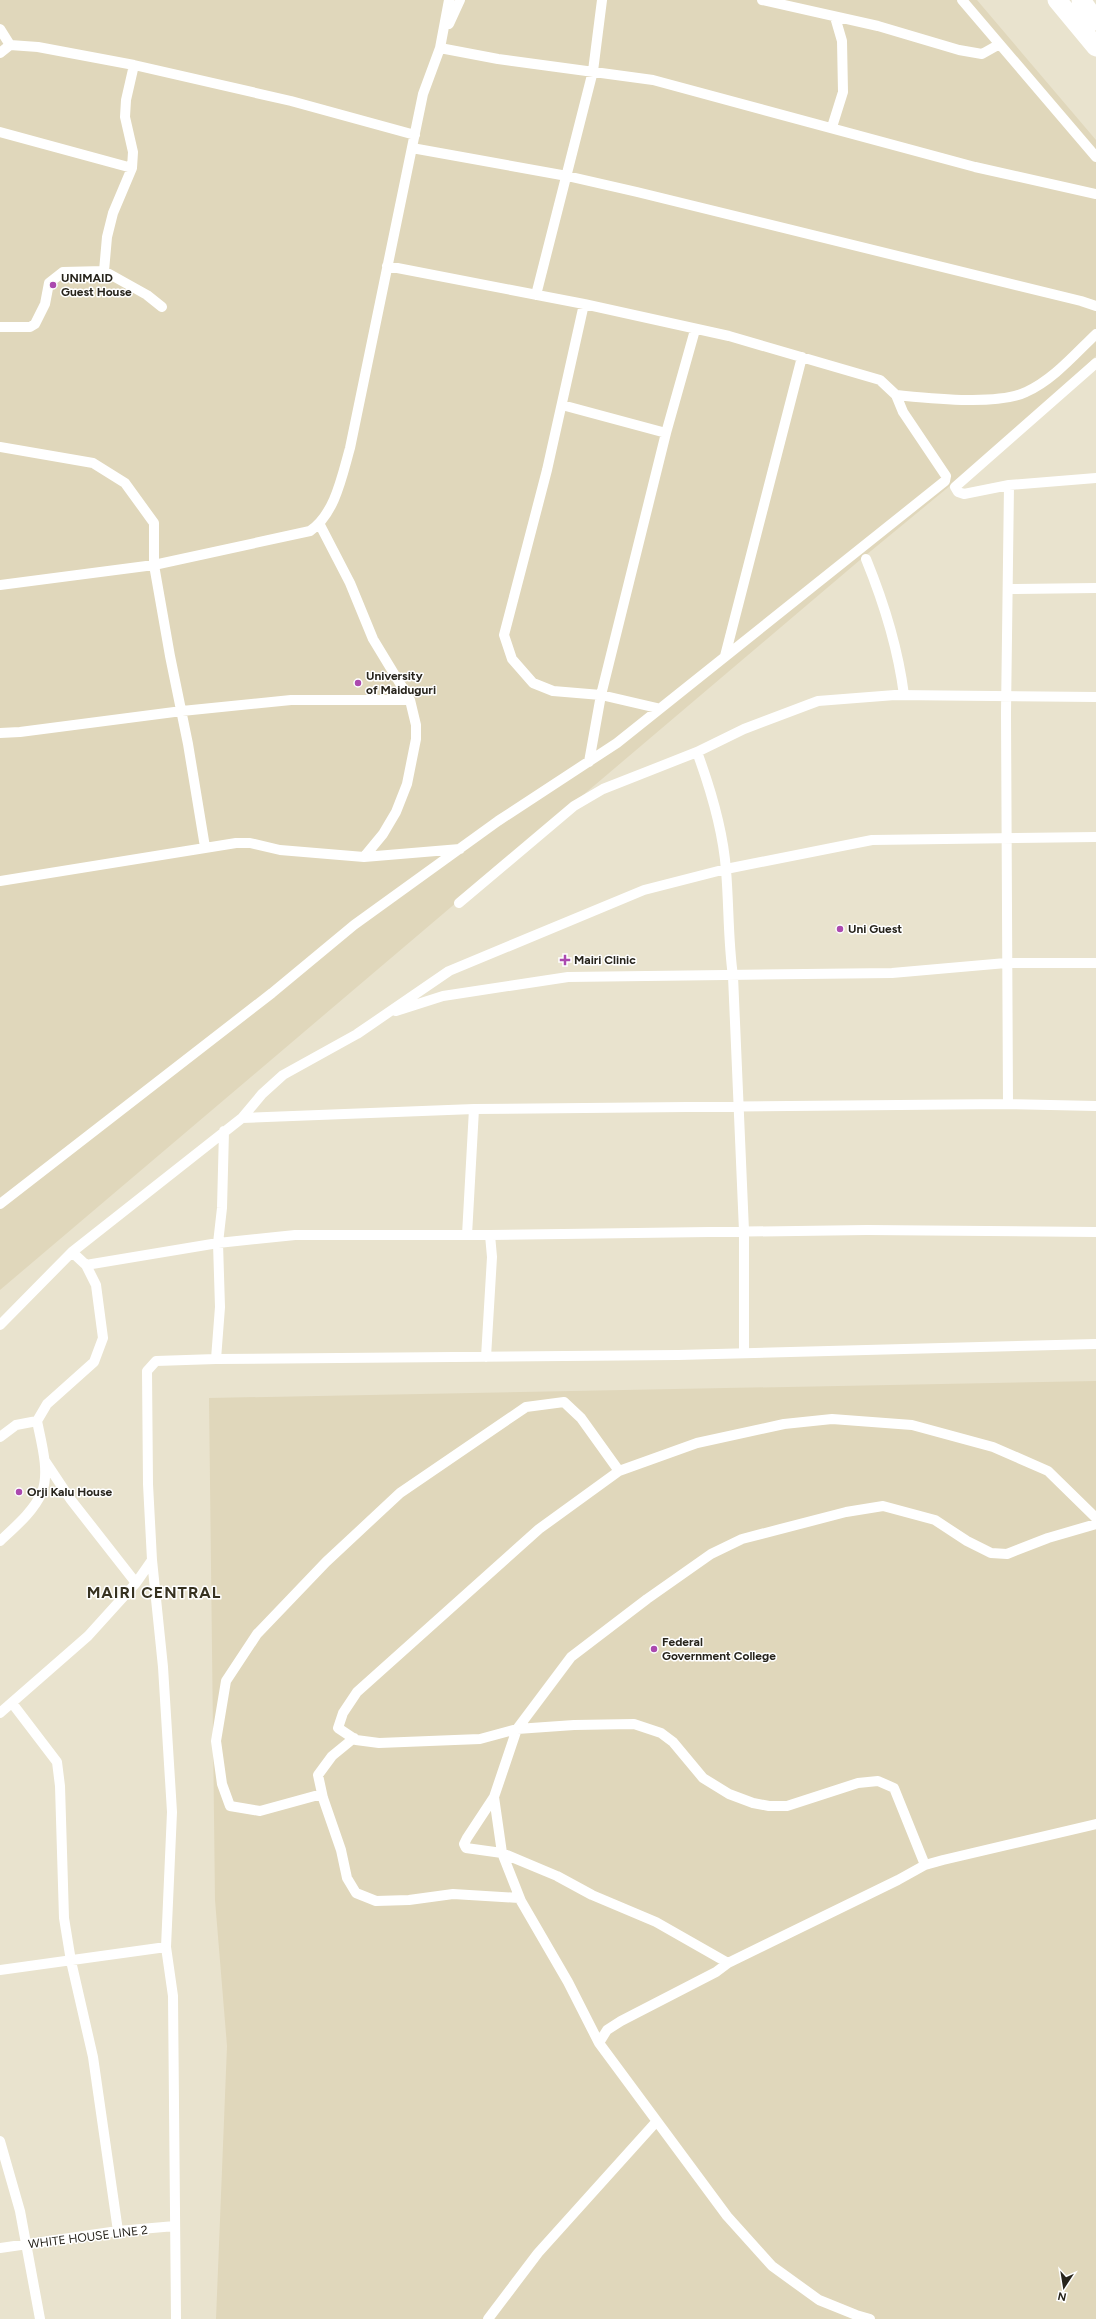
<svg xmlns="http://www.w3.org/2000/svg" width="1096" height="2319" viewBox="0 0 1096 2319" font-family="Figtree,sans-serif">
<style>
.built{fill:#e0d7bb}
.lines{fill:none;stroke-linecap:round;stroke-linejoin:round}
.street{stroke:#fff;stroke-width:10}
.highway{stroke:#fff;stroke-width:19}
.poi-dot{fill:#ab49af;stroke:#fff;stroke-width:1.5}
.labels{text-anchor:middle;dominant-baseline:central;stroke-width:3;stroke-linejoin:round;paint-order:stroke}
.poi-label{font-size:12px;font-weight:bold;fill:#27241c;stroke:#fff;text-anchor:start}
.street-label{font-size:12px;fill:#27241c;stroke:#fff}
.district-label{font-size:16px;font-weight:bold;letter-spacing:1px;fill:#373221;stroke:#fff}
</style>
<rect width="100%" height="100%" fill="#e9e3ce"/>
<path class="built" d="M 0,0 L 977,0 L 1096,140 L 1096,356 L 1037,414 L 860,560 L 0,1290 Z
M 1096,1381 L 1096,2319 L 216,2319 L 227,2046 L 215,1900 L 209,1398 Z"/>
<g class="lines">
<path class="street" d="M 762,0 L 878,26 L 959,50 L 982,54 L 998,45
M 962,0 L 1096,157
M 449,24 L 460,0
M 0,29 L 10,45
M 440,48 L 498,59 L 653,80 L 975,167 L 1096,194
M 0,53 L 10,45 L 38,47 L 134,65 L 291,101 L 415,135
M 134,65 L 126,100 L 125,117 L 133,152 L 132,168 L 113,213 L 107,237 L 104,271 L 147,295 L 162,307
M 832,127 L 843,92 L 842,41 L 835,17
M 0,132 L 132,168
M 412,148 L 567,176 L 637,192 L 1081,301 L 1096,306
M 536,295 L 593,71 L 602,0
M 584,304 L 547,470 L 504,635 L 512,659 L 533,683 L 553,691 L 601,695 L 657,708
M 0,327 L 30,327 L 35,324 L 45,304 L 49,283 L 63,272 L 104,271
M 1096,363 L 955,487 L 958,492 L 964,494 L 1009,485 L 1096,478
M 896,395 C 928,398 998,406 1026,392 C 1053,380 1075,354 1096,334
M 562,405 L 666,433
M 0,447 L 93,463 L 125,483 L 154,523 L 154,565 L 170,656 L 188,744 L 205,847
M 320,525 L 350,583 L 373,639 L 410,700 L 416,725 L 416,739 L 407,784 L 396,812 L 383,834 L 364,857
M 866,559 C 884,603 898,648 904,695
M 0,585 L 154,565 L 310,531 C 335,514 342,476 350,448 L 423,94 L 440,48 L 449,0
M 1008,589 L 1096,588
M 725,656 L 802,357
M 0,733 L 20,732 L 182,711 L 291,700 L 410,700
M 697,752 C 711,790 723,829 726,870 C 729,905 728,941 733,976 L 744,1231 L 744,1353
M 589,762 L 601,695 L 666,433 L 695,330
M 0,881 L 236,843 L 250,843 L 280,850 L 364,857 L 460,849
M 459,903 L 574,806 L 603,789 L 697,752 L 744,729 L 818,701 L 895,695 L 1096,697
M 396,1011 L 443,996 L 568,977 L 892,973 L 1006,963 L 1096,963
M 1008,1104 L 1006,713 L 1009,485
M 242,1118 L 474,1109 L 1008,1104 L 1096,1106
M 0,1204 L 272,993 L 354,925 L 498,821 L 617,743 L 945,481 L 946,476 L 903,412 L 896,395 L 880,380 L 729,336 L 584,304 L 387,266
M 467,1235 L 474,1109
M 72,1252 L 86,1265 L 218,1243 L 295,1235 L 490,1235 L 867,1230 L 1096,1232
M 0,1325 L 72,1252 L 242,1118 L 262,1094 L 283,1075 L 357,1034 L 449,971 L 644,890 L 726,869 L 872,840 L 1096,837
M 486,1357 L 492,1257 L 490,1235
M 216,1359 L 220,1307 L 218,1243 L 222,1208 L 224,1131
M 0,1437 L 16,1425 L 37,1421
M 45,1461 L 71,1500 L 136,1583
M 0,1541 C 15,1527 34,1511 42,1492 C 50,1472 41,1441 37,1421 L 47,1404 L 94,1362 L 103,1338 L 96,1285 L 86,1265
M 12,1703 L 57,1762 L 60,1786 L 64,1918 L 71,1961 L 93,2057 L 118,2231
M 0,1713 L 88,1636 L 136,1583 L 152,1560
M 354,1738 L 332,1756 L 318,1775 L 323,1798 L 341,1850 L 347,1878 L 356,1893 L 376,1901 L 409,1900 L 453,1894 L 519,1898
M 322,1794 L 260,1811 L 230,1806 L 222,1784 L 216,1741 L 226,1681 L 257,1634 L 326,1562 L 400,1493 L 526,1407 L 564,1402 L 581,1418 L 619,1471
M 494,1797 L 467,1838 L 464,1844 L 466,1848 L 502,1853 L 557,1876 L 592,1895 L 656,1922 L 728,1963
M 925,1865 L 894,1788 L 878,1781 L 858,1783 L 787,1806 L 769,1806 L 753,1803 L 729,1794 L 703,1778 L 673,1742 L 661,1733 L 634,1724 L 574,1725 L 517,1729 L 480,1739 L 379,1743 L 356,1740 L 338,1728 L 343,1713 L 357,1692 L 539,1529 L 619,1471 L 697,1443 L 784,1424 L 832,1419 L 912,1425 L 993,1447 L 1048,1471 L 1096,1518
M 0,1970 L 166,1947
M 599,2043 L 607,2030 L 621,2021 L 716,1972 L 728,1963 L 898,1880 L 925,1865 L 943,1860 L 1096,1824
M 0,2141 L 20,2211 L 40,2319
M 0,2248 L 118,2231 L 175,2226
M 176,2319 L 173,1996 L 166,1947 L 172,1812 L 163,1667 L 152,1560 L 148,1484 L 147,1371 L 156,1361 L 216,1359 L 678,1355 L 1096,1344
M 488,2319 L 538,2253 L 656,2122
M 870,2319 L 856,2315 L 819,2300 L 772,2266 L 727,2216 L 599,2043 L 568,1982 L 521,1901 L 502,1853 L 494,1797 L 517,1729 L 571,1657 L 647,1599 L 711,1554 L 742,1539 L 846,1512 L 883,1506 L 935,1520 L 967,1541 L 991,1553 L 1007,1554 L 1048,1538 L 1096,1524"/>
<path class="highway" d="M 1057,0 L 1096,47
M 1081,0 L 1096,21"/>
</g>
<g class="poi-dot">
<circle cx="53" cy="285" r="4"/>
<circle cx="358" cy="683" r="4"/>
<circle cx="840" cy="929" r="4"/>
<path d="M563 954h4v4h4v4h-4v4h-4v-4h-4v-4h4z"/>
<circle cx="19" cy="1492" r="4"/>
<circle cx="654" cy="1649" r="4"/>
</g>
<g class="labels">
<g class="poi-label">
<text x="61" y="278">UNIMAID<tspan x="61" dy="14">Guest House</tspan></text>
<text x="366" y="676">University<tspan x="366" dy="14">of Maiduguri</tspan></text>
<text x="848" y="929">Uni Guest</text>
<text x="574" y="960">Mairi Clinic</text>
<text x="27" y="1492">Orji Kalu House</text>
<text x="662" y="1642">Federal<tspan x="662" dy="14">Government College</tspan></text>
</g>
<g class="street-label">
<text transform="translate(88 2237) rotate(-7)">WHITE HOUSE LINE 2</text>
</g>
<g class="district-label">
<text x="154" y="1592">MAIRI CENTRAL</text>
</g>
</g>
<g transform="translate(1064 2287) rotate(192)" stroke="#ffffff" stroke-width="3" paint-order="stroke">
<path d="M0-3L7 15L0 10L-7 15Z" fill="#27241c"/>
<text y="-6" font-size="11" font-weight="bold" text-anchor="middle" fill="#27241c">N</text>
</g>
</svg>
